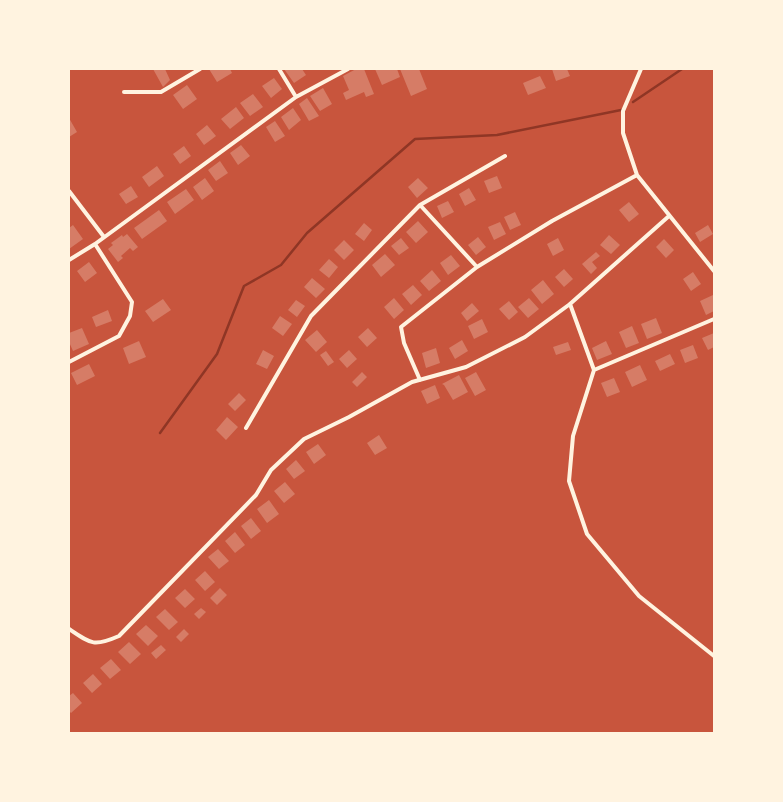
<svg xmlns="http://www.w3.org/2000/svg" width="783" height="802" viewBox="0 0 783 802" font-family="'DejaVu Sans',sans-serif">
<style>
.lines{fill:none;stroke-linecap:round;stroke-linejoin:round}
.stream{stroke:#8f3625;stroke-width:2.5}
.building{fill:#d67c66}
.minor{stroke:#fff3e0;stroke-width:4}
</style>
<rect width="100%" height="100%" fill="#c8553d"/>
<g class="lines">
<path class="stream" d="M 633,102 L 682,69
M 160,433 L 217,354 L 244,286 L 281,265 L 307,233 L 415,139 L 497,135 L 621,110"/>
</g>
<path class="building" d="M 153,69 L 165,69 L 170,80 L 163,87 Z
M 209,69 L 230,69 L 232,73 L 217,82 Z
M 284,69 L 302,69 L 306,75 L 294,83 Z
M 356,69 L 364,69 L 374,94 L 366,97 L 364,92 L 346,100 L 343,93 L 349,90 L 343,76 Z
M 375,69 L 397,69 L 400,77 L 382,85 Z
M 400,69 L 419,69 L 427,89 L 411,96 Z
M 552,69 L 567,69 L 570,76 L 556,81 Z
M 540,76 L 546,88 L 528,95 L 523,83 Z
M 274,78 L 282,89 L 271,98 L 262,86 Z
M 187,85 L 197,99 L 183,109 L 173,95 Z
M 323,88 L 332,104 L 320,111 L 310,96 Z
M 253,94 L 263,107 L 250,116 L 240,103 Z
M 307,98 L 319,116 L 309,121 L 299,104 Z
M 236,107 L 244,118 L 230,129 L 221,119 Z
M 293,108 L 301,120 L 289,130 L 281,117 Z
M 69,118 L 77,132 L 69,137 Z
M 275,121 L 285,136 L 275,142 L 266,127 Z
M 207,125 L 216,136 L 204,145 L 196,134 Z
M 241,145 L 250,156 L 238,165 L 230,153 Z
M 184,146 L 191,156 L 180,164 L 173,154 Z
M 220,161 L 228,173 L 216,181 L 208,170 Z
M 157,166 L 164,176 L 149,187 L 142,177 Z
M 497,176 L 502,188 L 489,193 L 484,181 Z
M 205,178 L 214,191 L 202,200 L 193,187 Z
M 418,178 L 428,188 L 417,198 L 408,187 Z
M 131,186 L 138,197 L 126,204 L 119,194 Z
M 469,188 L 476,200 L 465,206 L 459,194 Z
M 186,189 L 194,200 L 175,214 L 167,202 Z
M 448,201 L 454,212 L 442,218 L 437,206 Z
M 629,202 L 639,214 L 629,222 L 619,210 Z
M 159,210 L 167,221 L 142,239 L 134,228 Z
M 515,212 L 521,225 L 510,230 L 504,217 Z
M 418,221 L 428,232 L 416,243 L 406,232 Z
M 500,222 L 506,234 L 494,240 L 488,227 Z
M 364,223 L 372,230 L 364,241 L 355,234 Z
M 73,225 L 83,239 L 69,249 L 69,228 Z
M 708,225 L 713,234 L 700,242 L 695,233 Z
M 127,234 L 138,247 L 133,251 L 130,248 L 121,256 L 123,258 L 118,262 L 108,249 L 113,245 L 111,243 L 122,235 L 123,237 Z
M 609,235 L 620,245 L 611,254 L 600,245 Z
M 478,237 L 486,247 L 476,255 L 468,245 Z
M 401,238 L 409,248 L 399,255 L 391,246 Z
M 558,238 L 564,250 L 553,256 L 547,244 Z
M 664,239 L 674,250 L 666,258 L 656,247 Z
M 344,240 L 354,250 L 344,260 L 334,250 Z
M 596,252 L 600,256 L 592,262 L 597,268 L 591,274 L 582,264 Z
M 385,254 L 395,265 L 381,277 L 372,265 Z
M 451,255 L 460,266 L 448,275 L 440,263 Z
M 329,259 L 338,267 L 329,278 L 319,270 Z
M 89,262 L 97,273 L 85,282 L 77,271 Z
M 564,269 L 573,279 L 564,287 L 555,277 Z
M 432,270 L 441,281 L 429,291 L 420,281 Z
M 693,272 L 701,284 L 691,291 L 683,279 Z
M 312,278 L 325,289 L 316,298 L 304,287 Z
M 543,280 L 554,294 L 542,304 L 531,290 Z
M 413,285 L 422,295 L 411,305 L 402,294 Z
M 713,295 L 714,311 L 706,315 L 700,301 Z
M 394,298 L 404,310 L 394,319 L 384,307 Z
M 529,298 L 539,309 L 528,318 L 518,307 Z
M 163,299 L 171,310 L 153,322 L 145,311 Z
M 296,300 L 305,306 L 297,317 L 288,310 Z
M 509,301 L 518,312 L 509,320 L 499,309 Z
M 472,303 L 479,311 L 467,321 L 461,313 Z
M 108,310 L 112,321 L 96,327 L 92,317 Z
M 280,316 L 292,324 L 283,336 L 272,328 Z
M 656,318 L 662,333 L 647,339 L 641,324 Z
M 482,319 L 488,332 L 474,339 L 468,326 Z
M 632,326 L 639,343 L 626,348 L 619,332 Z
M 82,328 L 89,344 L 73,351 L 69,342 L 69,333 Z
M 368,328 L 377,338 L 367,347 L 358,337 Z
M 317,330 L 327,342 L 316,352 L 305,340 Z
M 714,333 L 714,347 L 708,350 L 702,338 Z
M 462,340 L 468,351 L 455,359 L 449,348 Z
M 139,341 L 146,357 L 129,364 L 123,348 Z
M 606,341 L 612,354 L 597,360 L 592,348 Z
M 568,342 L 571,350 L 556,355 L 553,347 Z
M 693,345 L 698,358 L 685,363 L 680,350 Z
M 436,348 L 440,363 L 426,368 L 422,353 Z
M 263,350 L 274,356 L 267,369 L 256,364 Z
M 349,350 L 357,359 L 347,368 L 339,359 Z
M 326,351 L 334,362 L 328,366 L 320,355 Z
M 670,354 L 675,364 L 660,371 L 655,361 Z
M 89,364 L 95,376 L 77,385 L 71,373 Z
M 640,365 L 647,380 L 632,387 L 625,372 Z
M 362,372 L 367,377 L 357,387 L 352,382 Z
M 476,372 L 486,390 L 475,396 L 465,378 Z
M 459,375 L 468,392 L 453,400 L 444,385 L 442,384 Z
M 614,378 L 620,392 L 607,397 L 601,383 Z
M 435,385 L 440,398 L 427,404 L 421,391 Z
M 239,393 L 246,400 L 235,411 L 228,404 Z
M 227,417 L 238,427 L 226,440 L 216,430 Z
M 379,435 L 387,448 L 375,455 L 367,443 Z
M 318,444 L 326,455 L 314,464 L 306,452 Z
M 296,460 L 305,471 L 294,479 L 286,469 Z
M 285,482 L 295,494 L 284,503 L 274,491 Z
M 269,500 L 279,514 L 267,523 L 257,509 Z
M 251,518 L 261,531 L 251,539 L 241,526 Z
M 235,532 L 245,545 L 235,553 L 225,541 Z
M 218,549 L 229,561 L 219,569 L 208,557 Z
M 205,571 L 215,582 L 205,591 L 195,580 Z
M 220,588 L 227,595 L 217,605 L 210,598 Z
M 185,589 L 195,599 L 185,608 L 175,598 Z
M 201,608 L 206,612 L 199,619 L 194,614 Z
M 165,609 L 178,622 L 169,630 L 156,617 Z
M 146,625 L 158,636 L 148,646 L 136,634 Z
M 184,629 L 189,634 L 181,642 L 176,637 Z
M 129,642 L 141,654 L 130,664 L 118,652 Z
M 161,645 L 166,650 L 156,659 L 151,653 Z
M 111,659 L 121,670 L 110,679 L 100,668 Z
M 93,674 L 102,684 L 92,693 L 83,683 Z
M 73,693 L 82,703 L 71,713 L 69,711 L 69,696 Z"/>
<g class="lines">
<path class="minor" d="M 279,69 L 296,97
M 641,69 L 623,111 L 623,133 L 637,175 L 714,271
M 124,92 L 161,92 L 200,69
M 69,191 L 104,237
M 420,205 L 477,267
M 69,260 L 95,244 L 296,97 L 348,69
M 570,304 L 594,370
M 69,362 L 119,336 L 130,316 L 132,302 L 95,244
M 594,370 L 573,436 L 569,481 L 587,534 L 639,596 L 714,656
M 594,370 L 714,319
M 420,380 L 404,343 L 401,327 L 477,267 L 552,221 L 637,175
M 246,428 L 311,316 L 420,205 L 505,156
M 69,629 C 91,644 94,647 119,636 L 256,495 L 271,470 L 304,439 L 349,417 L 412,382 L 466,367 L 525,337 L 570,304 L 669,216"/>
</g>
<rect width="783" height="802" fill="none" stroke="#fff3e0" stroke-width="140"/>
</svg>
